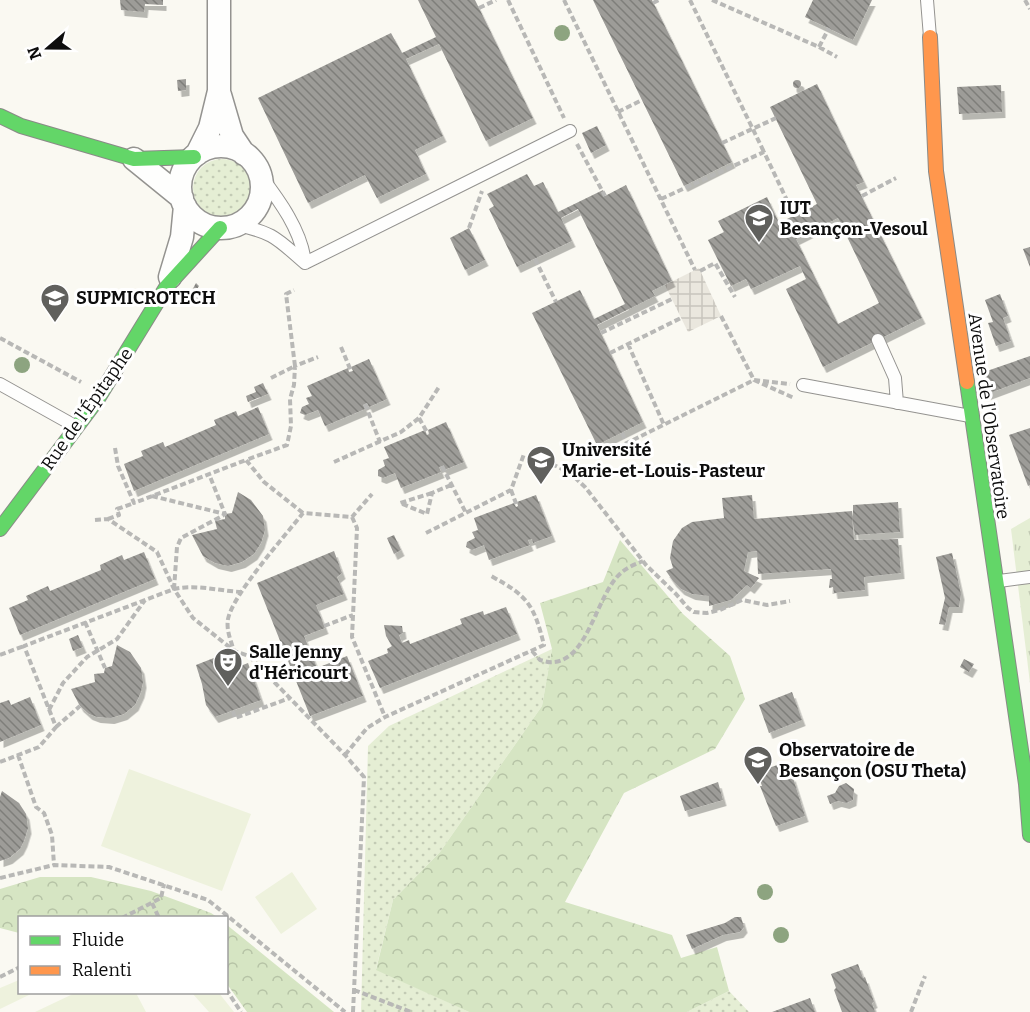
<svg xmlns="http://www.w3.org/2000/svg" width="1030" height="1012" viewBox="0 0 1030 1012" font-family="Bitter,serif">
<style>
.grass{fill:url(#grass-dots)}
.forest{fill:url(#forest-crowns)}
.park{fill:url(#park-tufts)}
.pitch{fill:#eef2dd}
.plaza{fill:url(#plaza-grid)}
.building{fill:url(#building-back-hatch);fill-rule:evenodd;filter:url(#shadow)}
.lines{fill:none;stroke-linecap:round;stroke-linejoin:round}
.lane-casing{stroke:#949390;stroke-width:14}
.street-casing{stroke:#949390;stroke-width:25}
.fast-casing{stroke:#8a8a87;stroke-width:16}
.slow-casing{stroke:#8a8a87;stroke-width:16}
.path{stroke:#b8b8b6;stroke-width:4;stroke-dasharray:6 3;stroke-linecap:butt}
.lane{stroke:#fefefd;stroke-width:12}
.street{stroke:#fefefd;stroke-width:22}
.fast{stroke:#63d668;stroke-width:14}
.slow{stroke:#ff974d;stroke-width:14}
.tree{fill:#8da480}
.labels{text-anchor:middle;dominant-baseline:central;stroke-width:6;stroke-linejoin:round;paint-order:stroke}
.poi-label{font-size:18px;font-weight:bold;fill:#0d0d0d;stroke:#fff;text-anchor:start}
.street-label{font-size:18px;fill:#0d0d0d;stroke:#fff}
</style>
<defs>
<pattern id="grass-dots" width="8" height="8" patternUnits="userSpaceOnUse" patternTransform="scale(1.5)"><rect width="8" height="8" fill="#e5eed4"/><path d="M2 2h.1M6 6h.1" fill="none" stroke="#c3cbb5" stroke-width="1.8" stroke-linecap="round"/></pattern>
<pattern id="forest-crowns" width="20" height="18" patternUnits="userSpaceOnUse" patternTransform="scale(1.5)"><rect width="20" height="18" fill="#d6e5c3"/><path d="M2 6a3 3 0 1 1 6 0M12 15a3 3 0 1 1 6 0" fill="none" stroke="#b6c3a6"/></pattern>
<pattern id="park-tufts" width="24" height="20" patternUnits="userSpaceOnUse" patternTransform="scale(1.5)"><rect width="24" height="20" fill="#e5eed4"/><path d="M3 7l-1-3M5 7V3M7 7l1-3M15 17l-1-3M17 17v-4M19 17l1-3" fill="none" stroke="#c3cbb5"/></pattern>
<pattern id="plaza-grid" width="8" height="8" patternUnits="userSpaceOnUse" patternTransform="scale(1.5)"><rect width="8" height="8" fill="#eae7de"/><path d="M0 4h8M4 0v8" fill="none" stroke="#c8c5bd"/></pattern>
<pattern id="building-back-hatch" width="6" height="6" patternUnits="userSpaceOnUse" patternTransform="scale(1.5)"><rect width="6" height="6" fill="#9d9c98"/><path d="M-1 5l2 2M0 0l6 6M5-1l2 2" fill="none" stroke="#7e7e7a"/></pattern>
<filter id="shadow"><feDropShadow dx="3.5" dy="6" stdDeviation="0" flood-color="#0004"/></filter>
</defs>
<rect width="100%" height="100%" fill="#faf9f2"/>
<path class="grass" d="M193 188a29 29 0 1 1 58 0a29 29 0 1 1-58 0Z
M 552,649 L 542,706 L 440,852 L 393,900 L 376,969 L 469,1012 L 361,1012 L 368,746 L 389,726 Z
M 729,991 L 749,1012 L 687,1012 Z"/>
<path class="forest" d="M 620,540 L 683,614 L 730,656 L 745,699 L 715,749 L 624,793 L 565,902 L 672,935 L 681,958 L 717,947 L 729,991 L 687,1012 L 469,1012 L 376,970 L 393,900 L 440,852 L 542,706 L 552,649 L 540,603 L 603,582 Z
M 40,877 L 91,877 L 151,891 L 211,913 L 217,917 L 20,918 L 19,933 L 0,928 L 0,889 Z
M 227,925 L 334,1012 L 247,1012 L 227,984 Z"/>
<path class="park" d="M 1030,518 L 1030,683 L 1011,529 Z"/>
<path class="pitch" d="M 129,769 L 251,814 L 222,891 L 101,846 Z
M 292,872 L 317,909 L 281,934 L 255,897 Z
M 19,980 L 20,992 L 33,993 L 0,1009 L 0,988 Z
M 75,993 L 136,993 L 146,1012 L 35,1012 Z
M 192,993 L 219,993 L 234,1012 L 209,1012 Z"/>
<path class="plaza" d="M 699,268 L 721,316 L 688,332 L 665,285 Z"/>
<path class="building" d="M 120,0 L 163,0 L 163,5 L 145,4 L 144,12 L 121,10 Z
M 418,0 L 475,0 L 533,118 L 486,141 L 439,44 L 406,59 L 443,136 L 415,150 L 426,174 L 377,198 L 365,175 L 308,203 L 258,98 L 391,33 L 402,53 L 436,37 Z
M 593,0 L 652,0 L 732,162 L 684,186 Z
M 813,0 L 872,0 L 853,40 L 805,17 Z
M 186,79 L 186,90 L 178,91 L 177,80 Z
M793 84a4 4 0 1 1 8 0a4 4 0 1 1-8 0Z
M 817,84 L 864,182 L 856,185 L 922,318 L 823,367 L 786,289 L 806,279 L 800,266 L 751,289 L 746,279 L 731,286 L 708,240 L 724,232 L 718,221 L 767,197 L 779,223 L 817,204 L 770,107 ZM 838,218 L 879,303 L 838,324 L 796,239 Z
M 1001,85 L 1002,112 L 959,114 L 957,87 Z
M 597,126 L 606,145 L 591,153 L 582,133 Z
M 527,174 L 534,186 L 543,182 L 558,212 L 603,190 L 605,196 L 626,185 L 672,281 L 652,291 L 655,296 L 597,325 L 643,422 L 597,445 L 532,313 L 580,290 L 594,319 L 625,304 L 578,209 L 561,218 L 572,241 L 517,267 L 489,209 L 494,206 L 487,194 Z
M 469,228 L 485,260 L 465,270 L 450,238 Z
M 1030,247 L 1030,267 L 1023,249 Z
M 196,283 L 199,286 L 194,294 L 191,292 Z
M 1000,294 L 1008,316 L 1003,318 L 1011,341 L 996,346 L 988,323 L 993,322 L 985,300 Z
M 1030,356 L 1030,378 L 987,394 L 984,372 Z
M 369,359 L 387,399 L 369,407 L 367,403 L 363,405 L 365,409 L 325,426 L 318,410 L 305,415 L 300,413 L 302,407 L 309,404 L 306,398 L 312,396 L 307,386 L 348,368 L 349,372 L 353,371 L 351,367 Z
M 263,383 L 268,394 L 248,402 L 246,396 L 256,392 L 254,387 Z
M 258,407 L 269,434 L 134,491 L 124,464 L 143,456 L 141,451 L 163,442 L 165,447 L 216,425 L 214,420 L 236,411 L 238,416 Z
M 446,422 L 464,462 L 444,470 L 442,466 L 439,467 L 441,472 L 401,488 L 395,473 L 383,478 L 378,476 L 378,470 L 385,466 L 383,460 L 389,458 L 384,447 L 425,430 L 427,435 L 429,434 L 428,430 Z
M 1030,428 L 1030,485 L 1028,486 L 1009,435 Z
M 238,492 L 251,500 L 263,516 L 265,530 L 261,543 L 254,554 L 242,562 L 228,566 L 215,563 L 203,556 L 192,535 L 217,529 L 215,521 L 225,519 L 225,514 L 232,513 Z
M 536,495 L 552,536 L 533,543 L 532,539 L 528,540 L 530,545 L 489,560 L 484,545 L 472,550 L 466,547 L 467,542 L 475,538 L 472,532 L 478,530 L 474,518 L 514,503 L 516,507 L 518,506 L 517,502 Z
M 752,495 L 754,519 L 852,511 L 853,517 L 853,505 L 898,502 L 900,532 L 855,535 L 852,517 L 854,540 L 898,539 L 901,573 L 864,577 L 865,590 L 834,593 L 833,587 L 829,588 L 830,579 L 832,579 L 831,569 L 758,574 L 757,551 L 748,552 L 744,571 L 759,578 L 751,588 L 747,585 L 731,600 L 709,606 L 709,596 L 692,594 L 681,589 L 673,581 L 666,571 L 673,568 L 670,558 L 673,541 L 682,528 L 692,522 L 724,518 L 722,498 Z
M 394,535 L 401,550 L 394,554 L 387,538 Z
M 334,551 L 342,573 L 337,577 L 344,594 L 316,605 L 325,628 L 304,636 L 317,668 L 347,656 L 363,696 L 310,716 L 257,583 Z
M 144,552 L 155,579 L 20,635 L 9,608 L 28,600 L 26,596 L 48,586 L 50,591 L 101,570 L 100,565 L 122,555 L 124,560 Z
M 952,553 L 961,594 L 959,607 L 949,607 L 945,625 L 939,624 L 945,598 L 936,557 Z
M 506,607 L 517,634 L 380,688 L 368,661 L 388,653 L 387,649 L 392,646 L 386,636 L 384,625 L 402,626 L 403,633 L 399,635 L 402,643 L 409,640 L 410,644 L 462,624 L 460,619 L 483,611 L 484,615 Z
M 78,635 L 83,647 L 73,651 L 69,639 Z
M 117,645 L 130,652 L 141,668 L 143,682 L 141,692 L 135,705 L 124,714 L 111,718 L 97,717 L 89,714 L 80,706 L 71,689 L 95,682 L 94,674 L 104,673 L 105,668 L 112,666 Z
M 229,652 L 235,668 L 248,663 L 261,700 L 215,717 L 206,705 L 202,684 L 196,665 Z
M 964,659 L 974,664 L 969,672 L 960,667 Z
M 792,692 L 802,720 L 769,733 L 759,705 Z
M 30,697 L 41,725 L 0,742 L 0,703 L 9,700 L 11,705 Z
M 786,762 L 791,776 L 792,775 L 805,816 L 776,826 L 760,786 L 762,786 L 757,772 Z
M 718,782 L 723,800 L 685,811 L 680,796 Z
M 846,783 L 854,789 L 853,800 L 846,803 L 838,801 L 830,804 L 827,796 L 835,793 L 839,786 Z
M 2,791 L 19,803 L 26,814 L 28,828 L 24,841 L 20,849 L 9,858 L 0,861 L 0,797 Z
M 735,917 L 741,917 L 744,927 L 740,932 L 723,935 L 692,949 L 686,935 L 725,923 Z
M 858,964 L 863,978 L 865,977 L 874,1002 L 872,1003 L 875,1012 L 842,1012 L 834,990 L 836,988 L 831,974 Z
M 810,998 L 815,1012 L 772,1012 Z"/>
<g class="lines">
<g class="lane-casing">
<path id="lane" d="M 927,0 L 930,37
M 260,175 C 279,200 302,231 305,263
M 237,225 C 275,233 277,239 305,263
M 305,263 L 570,131
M 878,340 L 895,378 L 897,403
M 0,384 L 75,426
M 803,385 L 970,416
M 999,581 L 1030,577"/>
</g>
<g class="street-casing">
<path id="street" d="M 220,95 L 232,136 L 244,154
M180 187a41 41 0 1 1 82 0a41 41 0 1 1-82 0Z
M 197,154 L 210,128 L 219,91 L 219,0
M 134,159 L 182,198
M 170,277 L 182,237 L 185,206"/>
</g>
<g class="fast-casing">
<path id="fast" d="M 0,116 L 21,126 L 134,159 L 194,157
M 967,382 L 1026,784 L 1030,835
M 0,529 L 97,400 L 167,286 L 220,228"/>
</g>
<g class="slow-casing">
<path id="slow" d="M 930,37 L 936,171 L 967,382"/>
</g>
<path class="path" d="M 508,0 L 564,118
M 564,0 L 695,270
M 690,0 L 764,152
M 712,0 L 819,47 L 837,57
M 1025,0 L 1030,9
M 653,3 L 659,0
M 479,8 L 496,0
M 819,47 L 829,28
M 618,112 L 642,100
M 722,143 L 776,118
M 577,144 L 605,196
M 862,196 L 896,178
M 661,199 L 764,152 L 794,215
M 469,228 L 482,191
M 535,259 L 556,302
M 700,271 L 715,263 L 735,297
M 721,316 L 754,380 L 794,398
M 601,333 L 672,299
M 0,338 L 81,382
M 628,344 L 664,425
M 341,347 L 351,371
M 610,353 L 681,318
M 271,378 L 295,366 L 286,294 L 294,290
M 365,404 L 380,442
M 419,418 L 428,434
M 622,433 L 627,443 L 754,380 L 790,384
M 115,448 L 118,466 L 134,503 L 246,460
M 334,462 L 401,432 L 419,418 L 439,387
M 442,466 L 466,513
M 543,469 L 554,465 L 570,473 L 585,487 L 646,565 L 676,594 L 688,608 L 694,612 L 707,613 L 720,610 L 742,600 L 767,605 L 790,601
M 511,490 L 517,506
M 432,493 L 400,503 L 427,514 L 432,493 L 451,485
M 152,496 L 225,514 L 209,474
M 303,513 L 264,482 L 246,460 L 287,445 L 291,426 L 290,399 L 294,385 L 295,366 L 318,357
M 352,517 L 357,528 L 352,637 L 385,717
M 108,519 L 119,515 L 117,509 L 134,503
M 95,520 L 108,519 L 157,552 L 174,589 L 193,618 L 233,650
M 426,533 L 511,490 L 524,454
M 174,589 L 177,547 L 181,538 L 224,515
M 85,622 L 105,668
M 324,626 L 353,615
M 532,651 L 540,660 C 544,661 550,663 554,662 C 589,659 597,592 622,572 C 628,567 636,564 643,561
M 0,655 L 24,646
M 249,656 L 279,643
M 49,710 L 63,683 L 87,657 L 117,639 L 145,600
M 233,711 L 235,718 L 290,698
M 56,727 L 80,706
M 18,755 L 36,807 L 44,813 L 52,835 L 54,865
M 345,755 L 367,728 L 385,717 L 544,645 C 534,605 528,596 491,576
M 0,762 L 39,747 L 56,727 L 24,646 L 174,589 C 196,584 219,591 242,592
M 0,878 L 54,865 L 109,867 L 208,900 L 345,1012
M 152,903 L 159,918
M 122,918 L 161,898 L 164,884
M 0,977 L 20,967
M 226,989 L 241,1012
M 354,990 L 411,1012
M 353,1012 L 364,777 L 345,755 L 249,656 L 234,651 C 231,641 226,630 228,619 C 233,594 285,536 303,513 L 352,517 L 372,494
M 911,1012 L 925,976"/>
<use href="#lane" class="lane"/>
<use href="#street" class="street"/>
<use href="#fast" class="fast"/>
<use href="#slow" class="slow"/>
</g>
<g class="tree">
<circle cx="562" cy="33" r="8"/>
<circle cx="22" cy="365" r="8"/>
<circle cx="765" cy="892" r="8"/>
<circle cx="781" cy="935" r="8"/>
</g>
<defs>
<g id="school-pin" transform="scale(1.5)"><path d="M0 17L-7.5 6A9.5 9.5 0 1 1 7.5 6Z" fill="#60605d" stroke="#fff"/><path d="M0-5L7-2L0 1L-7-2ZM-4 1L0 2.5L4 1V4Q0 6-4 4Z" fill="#fff"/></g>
<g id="university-pin" transform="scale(1.5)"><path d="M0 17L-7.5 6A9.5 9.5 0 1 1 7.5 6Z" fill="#60605d" stroke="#fff"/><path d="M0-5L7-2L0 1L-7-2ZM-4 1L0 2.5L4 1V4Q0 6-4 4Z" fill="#fff"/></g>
<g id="theatre-pin" transform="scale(1.5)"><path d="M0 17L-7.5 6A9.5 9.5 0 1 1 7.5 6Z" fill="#60605d" stroke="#fff"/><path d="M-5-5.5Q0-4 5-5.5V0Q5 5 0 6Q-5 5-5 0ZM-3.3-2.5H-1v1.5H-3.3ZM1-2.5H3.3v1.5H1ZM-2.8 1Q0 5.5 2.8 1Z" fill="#fff"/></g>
</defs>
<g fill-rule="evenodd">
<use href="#school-pin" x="759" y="218"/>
<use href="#university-pin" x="55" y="298"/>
<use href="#university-pin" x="541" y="460"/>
<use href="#theatre-pin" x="228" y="662"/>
<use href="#university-pin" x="758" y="760"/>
</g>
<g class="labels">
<g class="poi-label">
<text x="780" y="208">IUT<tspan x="780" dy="21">Besançon-Vesoul</tspan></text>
<text x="76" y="298">SUPMICROTECH</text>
<text x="562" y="450">Université<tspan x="562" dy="21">Marie-et-Louis-Pasteur</tspan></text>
<text x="249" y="652">Salle Jenny<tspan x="249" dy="21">d'Héricourt</tspan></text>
<text x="779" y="750">Observatoire de<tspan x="779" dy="21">Besançon (OSU Theta)</tspan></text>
</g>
<g class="street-label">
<text transform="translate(87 409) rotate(-55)">Rue de l'Épitaphe</text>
<text transform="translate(989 416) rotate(82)">Avenue de l'Observatoire</text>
</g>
</g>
<rect x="18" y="916" width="210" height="78" fill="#ffffff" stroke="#9e9e9e" stroke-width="1.5"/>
<rect x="30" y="936" width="30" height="9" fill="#63d668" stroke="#9e9e9e" stroke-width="1.5"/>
<text x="72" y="946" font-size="18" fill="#0d0d0d">Fluide</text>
<rect x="30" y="966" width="30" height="9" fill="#ff974d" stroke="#9e9e9e" stroke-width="1.5"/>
<text x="72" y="976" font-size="18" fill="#0d0d0d">Ralenti</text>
<g transform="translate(48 48) rotate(250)" stroke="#ffffff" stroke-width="4.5" paint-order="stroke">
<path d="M0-4.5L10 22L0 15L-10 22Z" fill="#0d0d0d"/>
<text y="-9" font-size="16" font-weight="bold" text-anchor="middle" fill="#0d0d0d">N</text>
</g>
</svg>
